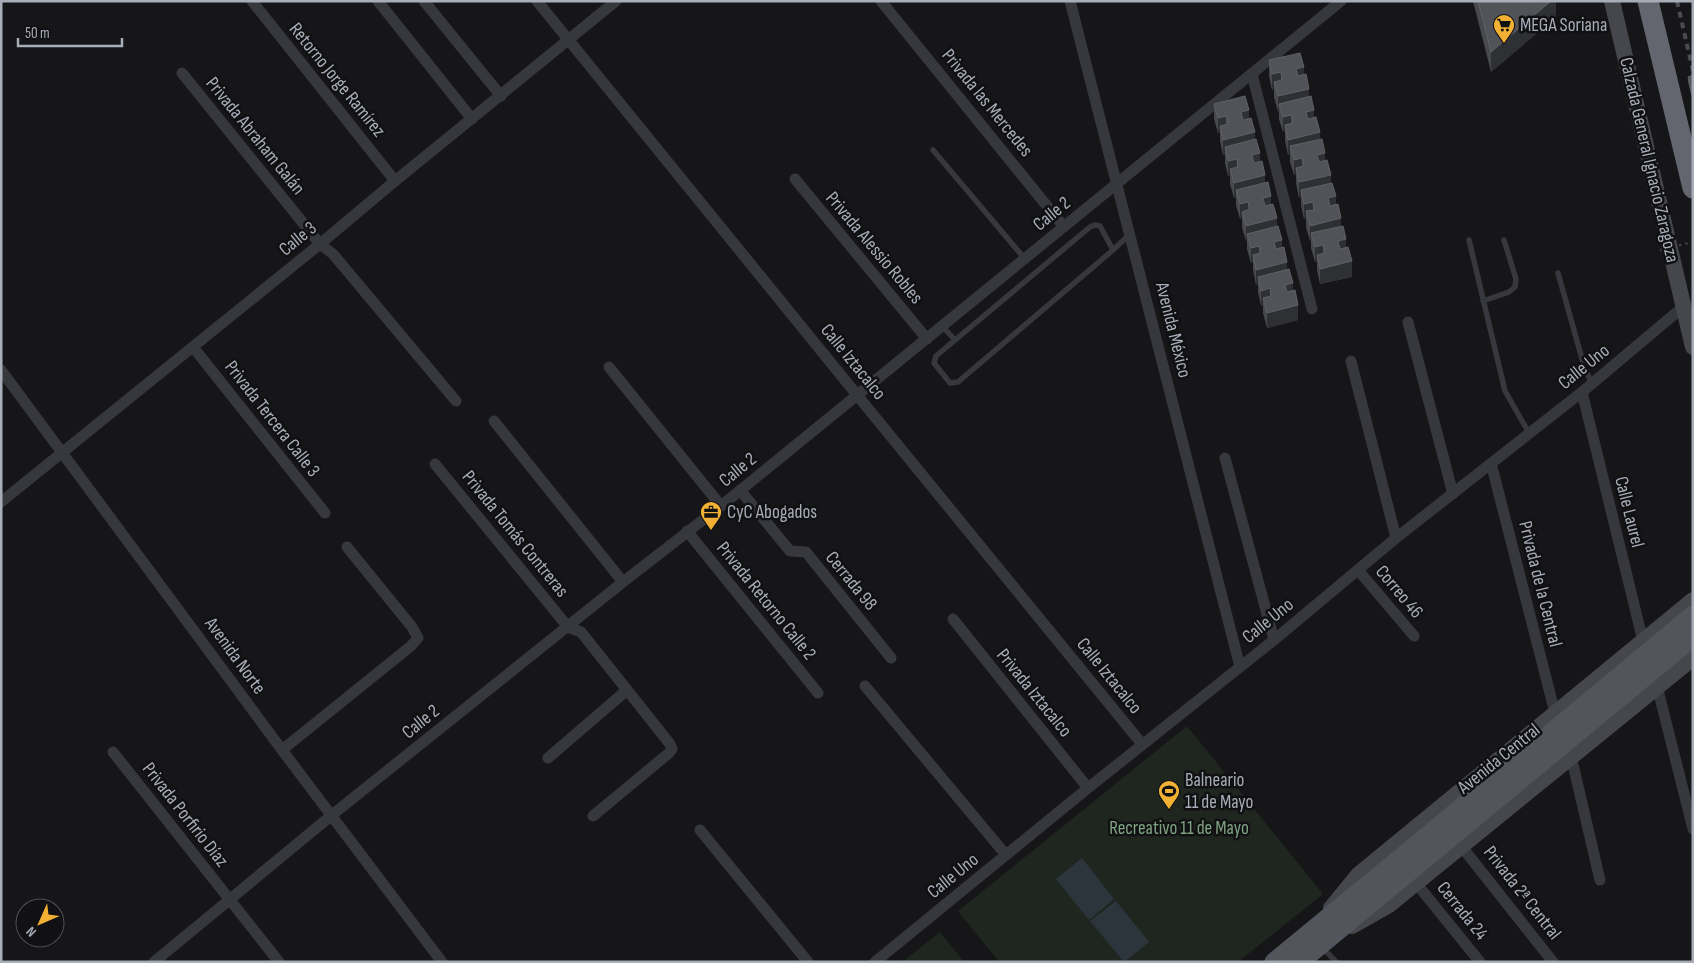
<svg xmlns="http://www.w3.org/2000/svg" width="1694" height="963" viewBox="0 0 1694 963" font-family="'Sofia Sans Condensed',sans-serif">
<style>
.green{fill:#1e261f}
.water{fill:#2c353c}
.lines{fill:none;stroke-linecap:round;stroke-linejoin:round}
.lane{stroke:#37383d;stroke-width:5.5}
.street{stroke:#37383d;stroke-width:11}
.secondary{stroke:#45474d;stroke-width:16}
.primary{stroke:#53555c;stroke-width:19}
.highway{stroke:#63666e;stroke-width:21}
.rail{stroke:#4a4c52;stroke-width:4;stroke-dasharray:6 5;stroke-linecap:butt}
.path-bridge{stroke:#3d3f44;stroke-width:2.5;stroke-dasharray:2.5 4;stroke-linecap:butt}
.wall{fill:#47494d}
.shaded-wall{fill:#2f3033}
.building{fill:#525359;stroke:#5f6168}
.labels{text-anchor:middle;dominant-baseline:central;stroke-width:5;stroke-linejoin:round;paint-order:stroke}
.poi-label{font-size:19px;fill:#a8adb8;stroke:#111113;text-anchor:start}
.street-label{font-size:19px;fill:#a8adb8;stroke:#111113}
.park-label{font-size:19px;fill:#7fa381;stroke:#111113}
</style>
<rect width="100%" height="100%" fill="#161618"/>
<path class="green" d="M 1187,726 L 1323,894 L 1238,962 L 999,962 L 958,911 Z
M 940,932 L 964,962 L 902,962 Z"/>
<path class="water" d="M 1082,858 L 1114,899 L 1089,920 L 1056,879 Z
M 1116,901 L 1149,942 L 1124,962 L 1090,921 Z"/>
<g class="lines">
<path class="lane" d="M 933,150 L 1025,259
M 1469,240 L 1505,391 L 1529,433
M 1113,250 L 1100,226 L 1095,225 L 1090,227 L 936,356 L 934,363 L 950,383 L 958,382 L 1113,250 L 1130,234
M 1558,273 L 1584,366 L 1592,384
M 1483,301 L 1509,292 L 1515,287 L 1516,279 L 1504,240
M 942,326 L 955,340
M 1322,947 L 1336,962"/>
<path class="street" d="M 252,1 L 395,181
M 378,1 L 472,119
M 424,1 L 501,96
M 537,1 L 857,395 L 1142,744
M 881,1 L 1064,227
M 1070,1 L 1240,667
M 182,73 L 320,244 L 333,254 L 456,401
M 1252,74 L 1312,309
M 795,179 L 927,339
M 1408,322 L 1453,494
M 193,347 L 325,513
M 1351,361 L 1396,538
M 609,367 L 721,506
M 1,370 L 282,750 L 442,962
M 1582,392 L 1643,641
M 494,421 L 623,582
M 1225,458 L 1274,640
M 1491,463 L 1555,713
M 435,464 L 568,627 L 581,632 L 670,744 L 672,749 L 669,753 L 593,816
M 740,490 L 790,551 L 806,552 L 891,658
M 1,502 L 320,244 L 395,181 L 616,1
M 687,531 L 818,693
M 1358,570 L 1414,636
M 953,619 L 1088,788
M 865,686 L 1006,855
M 1657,686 L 1693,829
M 282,750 L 411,646 L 418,638 L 412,627 L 347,547
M 113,752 L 279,962
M 1571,756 L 1600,880
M 548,758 L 627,690
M 700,830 L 808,962
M 1462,847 L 1553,962
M 1416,883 L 1480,962
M 154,962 L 332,815 L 623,582 L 721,506 L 1341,1
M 875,962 L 1088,788 L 1274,640 L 1396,538 L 1582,392 L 1683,307"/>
<path class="secondary" d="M 1612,1 L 1693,347
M 1331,908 L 1358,875 L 1693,600
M 1352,926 L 1389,905 L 1693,658"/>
<path class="primary" d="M 1274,962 L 1404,855 L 1693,615
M 1300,962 L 1693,637"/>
<path class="highway" d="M 1648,1 L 1693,188"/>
<path class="rail" d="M 1677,1 L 1693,71"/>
<path class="path-bridge" d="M 1660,250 L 1693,242"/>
</g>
<path class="wall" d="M 1473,1 L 1556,1 L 1556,17 L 1491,72 Z
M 1692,39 L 1693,39 L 1693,54 L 1692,50 Z
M 1269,60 L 1304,75 L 1346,247 L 1352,277 L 1320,284 L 1317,270 L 1317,262 L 1315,262 L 1311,248 L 1311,241 L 1310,241 L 1306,227 L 1306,219 L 1304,219 L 1301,205 L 1301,197 L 1299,198 L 1296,183 L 1296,175 L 1294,175 L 1290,162 L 1290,154 L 1288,155 L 1285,140 L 1285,132 L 1283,132 L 1279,119 L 1279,111 L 1278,112 L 1274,97 L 1274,89 L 1272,90 L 1269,76 Z
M 1693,75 L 1693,103 L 1688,82 L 1688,77 Z
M 1214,104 L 1249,118 L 1287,269 L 1298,320 L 1267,328 L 1263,313 L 1263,305 L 1261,306 L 1258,292 L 1258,284 L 1256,285 L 1253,270 L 1253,262 L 1251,263 L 1247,249 L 1247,241 L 1246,241 L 1242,227 L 1242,219 L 1240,219 L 1236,205 L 1236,198 L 1234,198 L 1230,184 L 1230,176 L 1228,176 L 1225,163 L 1225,155 L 1223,155 L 1220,141 L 1220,133 L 1218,133 L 1214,119 Z"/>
<path class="shaded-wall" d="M 1551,1 L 1556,1 L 1556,17 L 1491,72 L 1491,52 Z
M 1304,67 L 1304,82 L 1296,84 L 1296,69 Z
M 1281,72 L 1281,87 L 1274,82 L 1274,89 L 1272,90 L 1272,74 Z
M 1309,89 L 1309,104 L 1279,104 L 1279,111 L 1278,112 L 1278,96 Z
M 1249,110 L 1249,125 L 1241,127 L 1241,112 Z
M 1314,110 L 1314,125 L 1306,127 L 1306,112 Z
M 1291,115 L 1291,130 L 1285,125 L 1285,132 L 1283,132 L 1283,117 Z
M 1226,116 L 1226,131 L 1220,126 L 1220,133 L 1218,133 L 1218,118 Z
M 1255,132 L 1255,147 L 1225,147 L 1225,155 L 1223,155 L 1223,140 Z
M 1320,132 L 1320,147 L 1290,146 L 1290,154 L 1288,155 L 1288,140 Z
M 1260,153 L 1260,168 L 1252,170 L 1252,155 Z
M 1325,153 L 1325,168 L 1317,170 L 1317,155 Z
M 1302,158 L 1302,173 L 1296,168 L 1296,175 L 1294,175 L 1294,160 Z
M 1237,159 L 1237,174 L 1230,169 L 1230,176 L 1228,176 L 1228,161 Z
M 1265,175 L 1265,190 L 1236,190 L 1236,198 L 1234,198 L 1234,183 Z
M 1331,175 L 1331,190 L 1301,190 L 1301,197 L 1299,198 L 1299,182 Z
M 1271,196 L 1271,211 L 1263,213 L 1263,198 Z
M 1336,196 L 1336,212 L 1328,214 L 1328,198 Z
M 1248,202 L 1248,217 L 1242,212 L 1242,219 L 1240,219 L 1240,204 Z
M 1313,202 L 1313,217 L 1306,211 L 1306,219 L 1304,219 L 1304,204 Z
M 1277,218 L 1277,233 L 1247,234 L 1247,241 L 1246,241 L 1246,226 Z
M 1341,218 L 1341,234 L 1311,233 L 1311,241 L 1310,241 L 1310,226 Z
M 1346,239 L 1346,254 L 1338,257 L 1338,241 Z
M 1282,240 L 1282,255 L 1274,257 L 1274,242 Z
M 1323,245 L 1323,260 L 1317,255 L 1317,262 L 1315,262 L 1315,247 Z
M 1259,246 L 1259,261 L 1253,255 L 1253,262 L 1251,263 L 1251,248 Z
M 1352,261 L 1352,277 L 1320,284 L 1320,269 Z
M 1287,262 L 1287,277 L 1258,277 L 1258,284 L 1256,285 L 1256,270 Z
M 1293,283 L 1293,298 L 1285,300 L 1285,285 Z
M 1270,288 L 1270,304 L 1263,298 L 1263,305 L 1261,306 L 1261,291 Z
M 1298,305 L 1298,320 L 1267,328 L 1267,313 Z"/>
<path class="building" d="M 1478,1 L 1551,1 L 1491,52 Z
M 1300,53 L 1304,67 L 1296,69 L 1298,76 L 1306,74 L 1309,89 L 1278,96 L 1274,82 L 1282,80 L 1281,72 L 1272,74 L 1269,60 Z
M 1693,75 L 1693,98 L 1688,77 Z
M 1245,96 L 1249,110 L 1241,112 L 1243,120 L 1251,118 L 1255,132 L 1223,140 L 1220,126 L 1228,124 L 1226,116 L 1218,118 L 1214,104 Z
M 1311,96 L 1314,110 L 1306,112 L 1308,119 L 1316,117 L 1320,132 L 1288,140 L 1285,125 L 1293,123 L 1291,115 L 1283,117 L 1279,104 Z
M 1256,139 L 1260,153 L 1252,155 L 1254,163 L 1262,161 L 1265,175 L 1234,183 L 1230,169 L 1238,167 L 1237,159 L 1228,161 L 1225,147 Z
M 1322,139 L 1325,153 L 1317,155 L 1319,162 L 1327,160 L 1331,175 L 1299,182 L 1296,168 L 1304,166 L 1302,158 L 1294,160 L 1290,146 Z
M 1268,182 L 1271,196 L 1263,198 L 1265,206 L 1273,204 L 1277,218 L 1246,226 L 1242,212 L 1250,209 L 1248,202 L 1240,204 L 1236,190 Z
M 1332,183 L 1336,196 L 1328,198 L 1330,206 L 1338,204 L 1341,218 L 1310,226 L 1306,211 L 1314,210 L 1313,202 L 1304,204 L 1301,190 Z
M 1278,226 L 1282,240 L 1274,242 L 1276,249 L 1284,247 L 1287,262 L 1256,270 L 1253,255 L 1261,253 L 1259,246 L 1251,248 L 1247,234 Z
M 1343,226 L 1346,239 L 1338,241 L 1340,249 L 1348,247 L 1352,261 L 1320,269 L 1317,255 L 1325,253 L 1323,245 L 1315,247 L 1311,233 Z
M 1289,269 L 1293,283 L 1285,285 L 1287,292 L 1295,290 L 1298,305 L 1267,313 L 1263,298 L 1271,296 L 1270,288 L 1261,291 L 1258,277 Z"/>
<defs>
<g id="supermarket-pin" transform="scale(1.125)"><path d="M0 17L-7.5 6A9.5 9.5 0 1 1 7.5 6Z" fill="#f2b134" stroke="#111113"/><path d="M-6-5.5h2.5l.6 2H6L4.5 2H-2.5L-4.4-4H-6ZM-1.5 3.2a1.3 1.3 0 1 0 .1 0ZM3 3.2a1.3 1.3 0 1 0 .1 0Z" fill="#111"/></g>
<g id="office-pin" transform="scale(1.125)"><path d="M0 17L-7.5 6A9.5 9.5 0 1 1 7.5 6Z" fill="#f2b134" stroke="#111113"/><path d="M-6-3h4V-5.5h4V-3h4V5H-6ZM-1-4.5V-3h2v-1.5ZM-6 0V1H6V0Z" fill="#111"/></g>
<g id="stadium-pin" transform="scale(1.125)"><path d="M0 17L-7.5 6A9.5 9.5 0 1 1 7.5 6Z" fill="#f2b134" stroke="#111113"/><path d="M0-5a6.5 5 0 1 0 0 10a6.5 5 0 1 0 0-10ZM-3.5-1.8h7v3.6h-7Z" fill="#111"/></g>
</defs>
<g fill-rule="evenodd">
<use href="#supermarket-pin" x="1504" y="25"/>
<use href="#office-pin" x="711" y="512"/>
<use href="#stadium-pin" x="1169" y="791"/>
</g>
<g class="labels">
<g class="poi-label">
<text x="1520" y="25">MEGA Soriana</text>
<text x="727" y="512">CyC Abogados</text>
<text x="1185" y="780">Balneario<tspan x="1185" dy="22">11 de Mayo</tspan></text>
</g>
<g class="street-label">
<text transform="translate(337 80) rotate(51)">Retorno Jorge Ramírez</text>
<text transform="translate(987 103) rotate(51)">Privada las Mercedes</text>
<text transform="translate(255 136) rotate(51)">Privada Abraham Galán</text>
<text transform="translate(1649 160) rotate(77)">Calzada General Ignacio Zaragoza</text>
<text transform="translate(1052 214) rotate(-39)">Calle 2</text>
<text transform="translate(298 239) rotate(-39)">Calle 3</text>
<text transform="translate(874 248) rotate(50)">Privada Alessio Robles</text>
<text transform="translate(1173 330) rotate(76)">Avenida México</text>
<text transform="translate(853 362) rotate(51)">Calle Iztacalco</text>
<text transform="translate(1584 367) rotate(-39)">Calle Uno</text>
<text transform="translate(272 419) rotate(52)">Privada Tercera Calle 3</text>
<text transform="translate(738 470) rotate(-39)">Calle 2</text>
<text transform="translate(1629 512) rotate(76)">Calle Laurel</text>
<text transform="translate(515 534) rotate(51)">Privada Tomás Contreras</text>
<text transform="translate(851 581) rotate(51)">Cerrada 98</text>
<text transform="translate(1540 584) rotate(76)">Privada de la Central</text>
<text transform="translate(1399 592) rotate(50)">Correo 46</text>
<text transform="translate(766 601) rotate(51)">Privada Retorno Calle 2</text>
<text transform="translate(1268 621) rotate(-39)">Calle Uno</text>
<text transform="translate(235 656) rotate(54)">Avenida Norte</text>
<text transform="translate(1109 676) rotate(51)">Calle Iztacalco</text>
<text transform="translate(1034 693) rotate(51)">Privada Iztacalco</text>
<text transform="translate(421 722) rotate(-39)">Calle 2</text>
<text transform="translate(1499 759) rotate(-39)">Avenida Central</text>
<text transform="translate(185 815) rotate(52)">Privada Porfirio Díaz</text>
<text transform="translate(953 876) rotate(-39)">Calle Uno</text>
<text transform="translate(1522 893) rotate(52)">Privada 2ª Central</text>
<text transform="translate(1462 911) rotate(51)">Cerrada 24</text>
</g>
<g class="park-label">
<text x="1179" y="828">Recreativo 11 de Mayo</text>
</g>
</g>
<rect width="1694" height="963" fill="none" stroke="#a8adb8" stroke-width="5"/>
<g transform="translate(40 923) rotate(225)"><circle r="24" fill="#111113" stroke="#4d4f55"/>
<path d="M0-4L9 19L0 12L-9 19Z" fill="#f2b134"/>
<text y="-8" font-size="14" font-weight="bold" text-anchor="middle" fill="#a8adb8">N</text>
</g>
<path d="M18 38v8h104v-8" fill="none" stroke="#a8adb8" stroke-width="2.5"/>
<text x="25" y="38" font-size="15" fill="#a8adb8" stroke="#111113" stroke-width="4" paint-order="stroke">50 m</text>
</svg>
